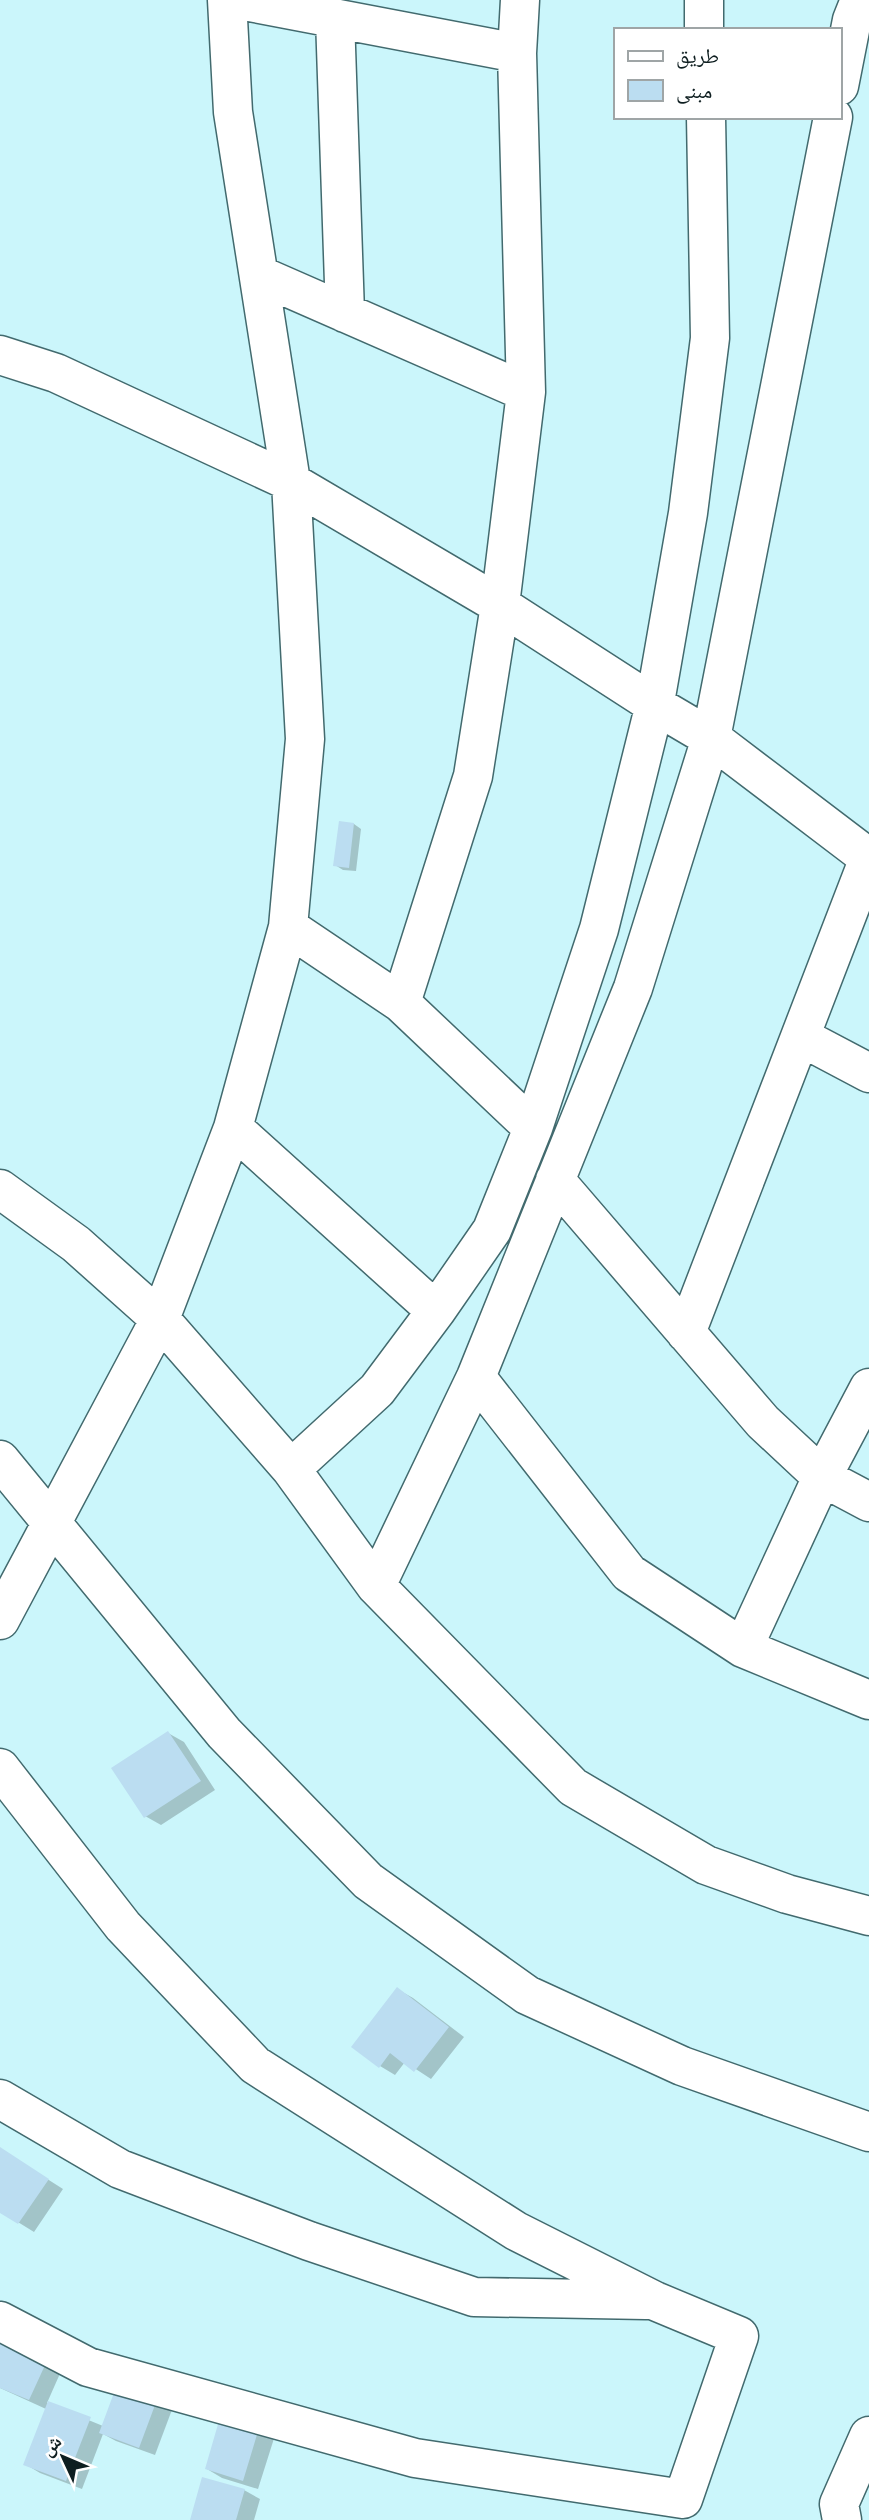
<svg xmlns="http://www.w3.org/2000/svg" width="869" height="2520" viewBox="0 0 869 2520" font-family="Signika,'Noto Naskh Arabic',sans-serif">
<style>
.shadow{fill:#0003}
.building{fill:#bbddf1}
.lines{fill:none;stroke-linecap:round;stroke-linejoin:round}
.minor-casing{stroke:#426a6e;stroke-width:41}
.minor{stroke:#fff;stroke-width:38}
</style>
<rect width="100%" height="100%" fill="#cbf6fb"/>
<path class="shadow" d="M 341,823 L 354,824 L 361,829 L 356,871 L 343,870 L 335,865 Z
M 168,1733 L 184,1742 L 215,1790 L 161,1825 L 145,1816 Z
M 397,1989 L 413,1998 L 464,2037 L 431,2079 L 405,2062 L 395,2075 L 380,2066 Z
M 0,2149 L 63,2189 L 34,2232 L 0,2211 Z
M 0,2347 L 66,2360 L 47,2403 L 103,2426 L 119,2384 L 173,2407 L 155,2455 L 116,2441 L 103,2434 L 82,2489 L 40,2473 L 25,2464 L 46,2409 L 0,2388 Z
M 224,2409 L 277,2429 L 258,2489 L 222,2478 L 207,2469 Z
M 244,2490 L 260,2499 L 254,2520 L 192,2520 Z"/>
<path class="building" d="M 339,821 L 354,823 L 349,868 L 333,866 Z
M 168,1731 L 201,1781 L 144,1818 L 111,1768 Z
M 397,1987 L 449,2027 L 414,2072 L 390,2053 L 379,2068 L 351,2047 Z
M 0,2147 L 49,2179 L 18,2224 L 0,2213 Z
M 6,2330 L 52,2350 L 29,2400 L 0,2388 L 0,2343 Z
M 118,2382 L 158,2397 L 139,2448 L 99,2433 Z
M 48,2401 L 91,2417 L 66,2481 L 23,2465 Z
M 223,2407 L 262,2418 L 243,2481 L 205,2469 Z
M 202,2477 L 245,2489 L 236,2520 L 190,2520 Z"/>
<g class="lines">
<g class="minor-casing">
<path id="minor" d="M 239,0 L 517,53
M 704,0 L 704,30
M 335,18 L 345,313
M 839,86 L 852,20 L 860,0
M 259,275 L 526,392
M 0,355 L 56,373 L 291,482 L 500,605 L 655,705 L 711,738 L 869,858 L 686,1333
M 288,927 L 401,1003 L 533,1128
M 401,1003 L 473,776 L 500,605 L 526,392 L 517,53 L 520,0
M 801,1037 L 869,1073
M 233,1128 L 436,1311
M 555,1180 L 763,1422 L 822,1477 L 869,1502
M 0,1189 L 76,1244 L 160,1319 L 291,1469 L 376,1586 L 573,1787 L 706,1865 L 787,1894 L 869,1916
M 476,1377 L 629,1573 L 743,1648 L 869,1700
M 0,1460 L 224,1733 L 368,1881 L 527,1995 L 682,2066 L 869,2132
M 291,1469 L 377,1390 L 436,1311 L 492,1230 L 533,1128 L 599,929 L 654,708 L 688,513 L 710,338 L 706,117
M 376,1586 L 476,1377 L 633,988 L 711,738 L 833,117
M 0,1620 L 160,1319 L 233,1128 L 288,927 L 305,739 L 291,482 L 233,112 L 227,0
M 743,1648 L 822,1477 L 869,1388
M 0,1768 L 123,1926 L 255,2065 L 516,2231 L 655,2301 L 739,2336 L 683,2499 L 415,2458 L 88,2367 L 0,2321
M 0,2099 L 120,2169 L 309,2241 L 474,2297 L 646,2300
M 842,2520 L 839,2504 L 869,2436"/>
</g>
<use href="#minor" class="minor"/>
</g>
<rect x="614" y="28" width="228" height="91" fill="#ffffff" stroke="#9fa5a6" stroke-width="2"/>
<rect x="628" y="51" width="35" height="10" fill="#ffffff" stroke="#9fa5a6" stroke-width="2"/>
<text x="676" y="63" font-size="21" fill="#0e1e20">طريق</text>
<rect x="628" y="80" width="35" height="21" fill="#bbddf1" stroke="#9fa5a6" stroke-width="2"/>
<text x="676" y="98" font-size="21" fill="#0e1e20">مبنى</text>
<g transform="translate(63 2457) rotate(314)" stroke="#ffffff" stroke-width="5" paint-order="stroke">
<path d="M0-5L12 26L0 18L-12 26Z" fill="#0e1e20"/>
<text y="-10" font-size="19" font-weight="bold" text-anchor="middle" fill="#0e1e20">ش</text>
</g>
</svg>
